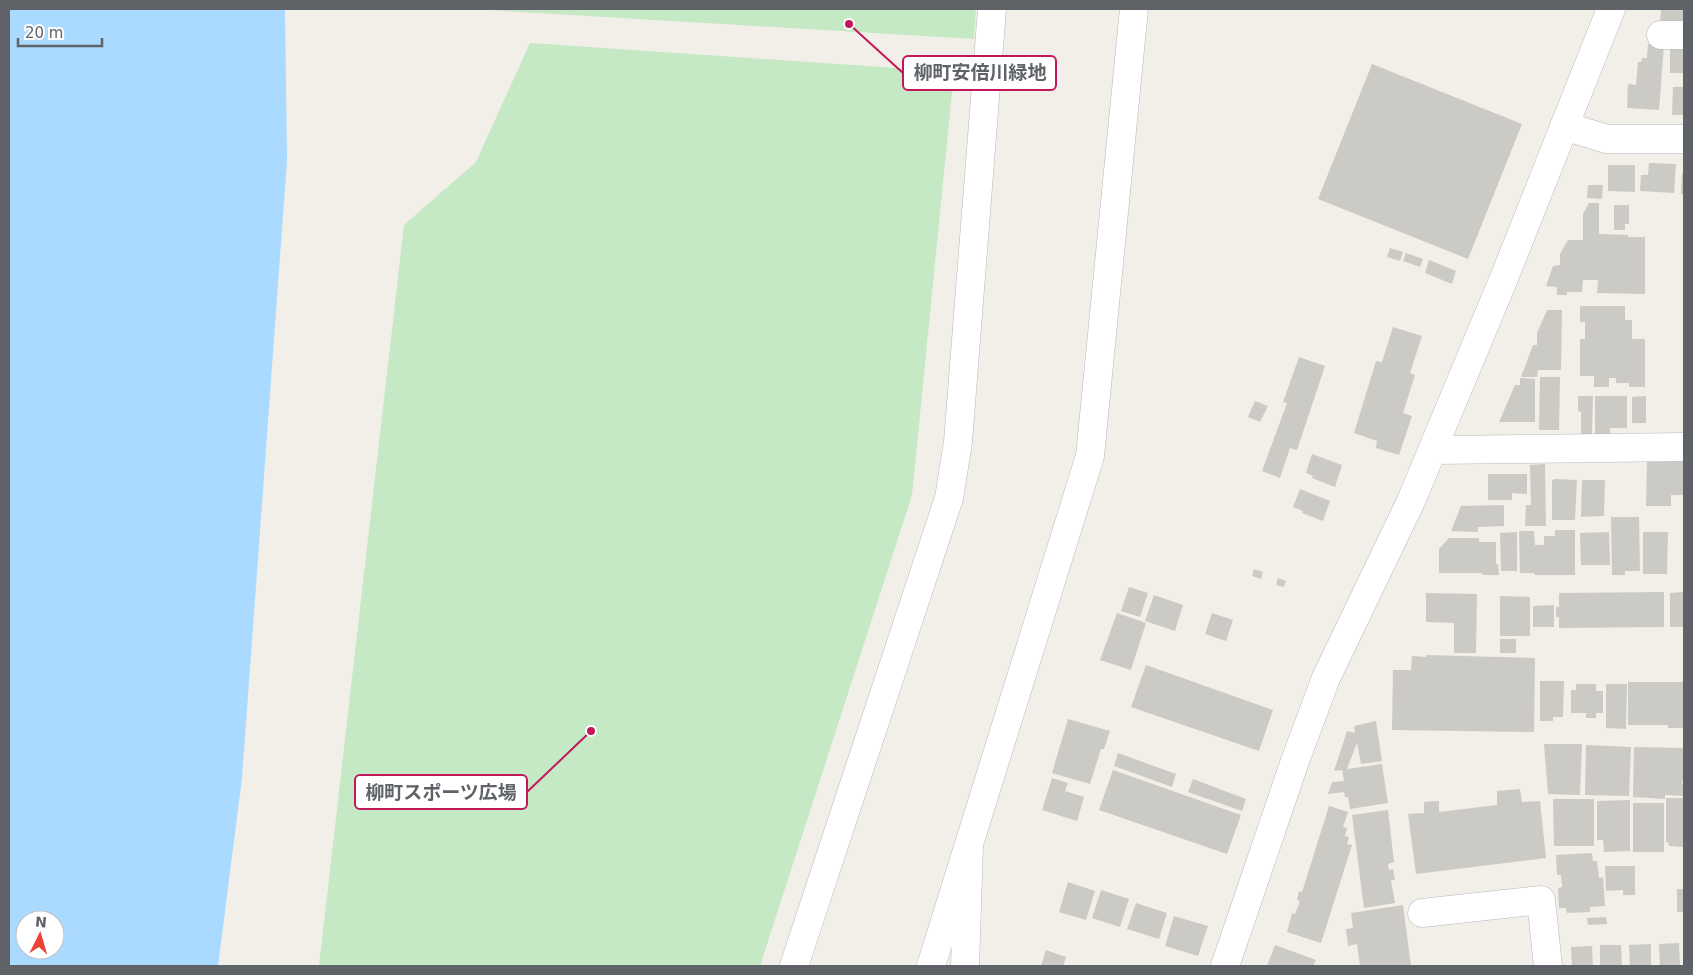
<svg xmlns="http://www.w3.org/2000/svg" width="1693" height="975" viewBox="0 0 1693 975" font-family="'DejaVu Sans','Noto Sans JP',sans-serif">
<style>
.green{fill:#c5e8c5}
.water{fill:#aadaff;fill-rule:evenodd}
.building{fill:#cccac5}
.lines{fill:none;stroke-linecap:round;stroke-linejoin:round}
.street-casing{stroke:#b5b8bc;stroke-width:29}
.secondary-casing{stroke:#b6babf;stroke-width:29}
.street{stroke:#fff;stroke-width:28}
.secondary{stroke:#fff;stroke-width:28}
.leader{fill:none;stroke:#c2185b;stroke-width:2}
.callout-dot{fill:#c2185b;stroke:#fff;stroke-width:2}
.callout{fill:#fff;stroke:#c2185b;stroke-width:2}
.callout-label{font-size:19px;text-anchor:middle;font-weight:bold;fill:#5f6368}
</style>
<rect width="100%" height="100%" fill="#f1efe8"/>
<path class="green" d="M 472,9 L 976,9 L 974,39 Z
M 530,43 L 954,72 L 912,495 L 760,966 L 319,966 L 404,225 L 476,162 Z"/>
<path class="water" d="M 9,9 L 285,9 L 287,161 L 242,778 L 218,966 L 9,966 ZM 25,920 L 55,920 L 55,950 L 25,950 Z"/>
<path class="building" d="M 1661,9 L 1684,9 L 1684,24 L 1660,23 Z
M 1648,44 L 1664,45 L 1659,110 L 1627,108 L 1628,84 L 1636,85 L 1638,62 L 1641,62 L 1642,58 L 1647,58 Z
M 1670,48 L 1684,49 L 1684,73 L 1670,73 Z
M 1372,64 L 1522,124 L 1468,259 L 1318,199 Z
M 1673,87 L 1684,87 L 1684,115 L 1672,115 Z
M 1649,163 L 1676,164 L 1674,193 L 1640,191 L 1641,175 L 1648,175 Z
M 1608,165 L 1635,165 L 1635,192 L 1608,191 Z
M 1682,173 L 1684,173 L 1684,194 L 1681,194 Z
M 1588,185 L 1603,185 L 1602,199 L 1587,198 Z
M 1589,203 L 1599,203 L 1599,234 L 1628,235 L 1628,237 L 1645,237 L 1645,294 L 1597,293 L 1598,280 L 1583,280 L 1582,292 L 1567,292 L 1567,295 L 1557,295 L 1557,287 L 1546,286 L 1553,266 L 1560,265 L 1560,254 L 1568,240 L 1583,240 L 1583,214 Z
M 1614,205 L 1629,205 L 1629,224 L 1625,224 L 1625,230 L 1614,230 Z
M 1390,248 L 1403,252 L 1400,261 L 1387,257 Z
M 1406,253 L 1423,259 L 1420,267 L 1403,261 Z
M 1429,260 L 1456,271 L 1452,284 L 1425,273 Z
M 1580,306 L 1625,306 L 1625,320 L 1632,320 L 1632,339 L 1645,339 L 1645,387 L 1629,387 L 1629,383 L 1616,383 L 1616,378 L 1609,378 L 1609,387 L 1594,387 L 1594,376 L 1580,376 L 1580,339 L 1585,339 L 1585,322 L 1580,322 Z
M 1547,310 L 1562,310 L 1561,370 L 1538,370 L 1537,377 L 1521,377 L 1533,345 L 1537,345 L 1537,333 Z
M 1393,327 L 1422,336 L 1410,373 L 1415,375 L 1403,413 L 1412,416 L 1399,455 L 1376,448 L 1377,441 L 1354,433 L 1376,361 L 1382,362 Z
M 1299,357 L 1325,366 L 1297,450 L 1290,448 L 1280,478 L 1262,471 L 1287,403 L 1283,402 Z
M 1540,377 L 1560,377 L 1559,430 L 1539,430 Z
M 1520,378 L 1535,379 L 1535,422 L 1499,422 L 1515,385 L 1520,385 Z
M 1578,396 L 1593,396 L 1592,434 L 1581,434 L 1581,412 L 1578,411 Z
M 1595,396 L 1627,396 L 1627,428 L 1610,428 L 1610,438 L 1595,438 Z
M 1646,396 L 1646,423 L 1632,423 L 1632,397 Z
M 1255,401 L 1268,406 L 1260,422 L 1248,417 Z
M 1312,454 L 1342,465 L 1335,487 L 1312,478 L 1313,476 L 1306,473 Z
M 1647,460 L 1684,460 L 1684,495 L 1671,495 L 1671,506 L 1646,506 Z
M 1545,464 L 1546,526 L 1525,526 L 1526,505 L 1531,505 L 1530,465 Z
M 1488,474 L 1527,474 L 1527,494 L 1512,493 L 1512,500 L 1488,500 Z
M 1555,479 L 1577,480 L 1575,520 L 1552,520 L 1552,480 Z
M 1582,480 L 1605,480 L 1604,516 L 1581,517 Z
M 1300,489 L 1330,501 L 1323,521 L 1302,513 L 1303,511 L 1293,507 Z
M 1504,505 L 1504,526 L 1478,527 L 1478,532 L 1451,531 L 1461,506 Z
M 1611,517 L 1639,517 L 1640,571 L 1625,571 L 1625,575 L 1612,575 Z
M 1555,530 L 1575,530 L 1575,575 L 1535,575 L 1534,573 L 1520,573 L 1519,531 L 1534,531 L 1535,545 L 1544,545 L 1544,536 L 1555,536 Z
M 1517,532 L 1517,571 L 1501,571 L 1500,533 Z
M 1609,532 L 1610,565 L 1581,565 L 1580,533 Z
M 1643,532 L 1668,532 L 1667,574 L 1643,574 Z
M 1449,538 L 1479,538 L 1479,542 L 1496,542 L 1496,564 L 1498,564 L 1499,575 L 1483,575 L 1482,573 L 1439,573 L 1439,549 Z
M 1254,569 L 1263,572 L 1261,579 L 1252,576 Z
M 1278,578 L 1286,581 L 1284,587 L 1276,585 Z
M 1129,587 L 1148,593 L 1140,617 L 1121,611 Z
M 1664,592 L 1664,627 L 1559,628 L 1559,617 L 1556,617 L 1556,607 L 1559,607 L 1559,593 Z
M 1684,592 L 1684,627 L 1670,627 L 1670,593 Z
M 1426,593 L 1477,594 L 1476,653 L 1454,653 L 1454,623 L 1426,622 Z
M 1154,595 L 1183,605 L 1175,631 L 1145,621 Z
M 1500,596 L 1530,597 L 1530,636 L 1500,636 Z
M 1554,605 L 1554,627 L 1533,627 L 1533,606 Z
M 1117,613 L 1146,623 L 1131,670 L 1100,660 Z
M 1212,613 L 1233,620 L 1226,641 L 1205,634 Z
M 1500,639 L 1516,639 L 1516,653 L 1500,653 Z
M 1426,655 L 1535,658 L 1534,732 L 1392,730 L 1393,670 L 1411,670 L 1412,656 L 1426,657 Z
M 1146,665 L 1273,710 L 1259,751 L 1131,707 Z
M 1540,681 L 1564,681 L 1563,717 L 1553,717 L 1553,721 L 1540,721 Z
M 1628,682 L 1684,682 L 1684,728 L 1668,728 L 1668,725 L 1628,725 Z
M 1576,684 L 1596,684 L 1596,691 L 1603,691 L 1603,713 L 1596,713 L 1596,718 L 1586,718 L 1586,713 L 1571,713 L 1571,690 L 1576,690 Z
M 1606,684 L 1627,684 L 1626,729 L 1606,728 Z
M 1068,719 L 1110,731 L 1104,749 L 1101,749 L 1090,784 L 1052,773 Z
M 1376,721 L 1382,761 L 1361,764 L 1357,743 L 1347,769 L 1382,764 L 1388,803 L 1350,809 L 1348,797 L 1345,797 L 1344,792 L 1328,794 L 1332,782 L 1344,781 L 1342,770 L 1334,771 L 1347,731 L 1355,733 L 1354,726 Z
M 1544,744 L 1582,744 L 1580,795 L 1548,794 Z
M 1586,745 L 1631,747 L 1629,796 L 1585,795 Z
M 1634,747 L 1684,748 L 1684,781 L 1682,781 L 1682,784 L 1684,784 L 1684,796 L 1665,795 L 1665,799 L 1633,797 Z
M 1118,753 L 1176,774 L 1172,787 L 1114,766 Z
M 1113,770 L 1241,815 L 1227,854 L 1099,810 Z
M 1052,778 L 1068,783 L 1065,791 L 1084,797 L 1077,821 L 1042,810 Z
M 1193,779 L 1246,799 L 1242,811 L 1188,792 Z
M 1520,789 L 1522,802 L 1540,801 L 1546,858 L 1416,874 L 1408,814 L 1424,813 L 1424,802 L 1439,801 L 1439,812 L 1497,805 L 1497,791 Z
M 1666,798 L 1684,798 L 1684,847 L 1669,846 L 1668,842 L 1666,842 Z
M 1553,799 L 1594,799 L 1594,846 L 1554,846 Z
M 1630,800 L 1630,851 L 1604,852 L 1603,840 L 1597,840 L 1597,801 Z
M 1633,803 L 1664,803 L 1664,852 L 1633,852 Z
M 1329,806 L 1348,812 L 1343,827 L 1347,828 L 1345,836 L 1349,837 L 1347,844 L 1352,845 L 1321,943 L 1287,932 L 1292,913 L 1295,914 L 1300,901 L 1297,900 L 1299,891 L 1302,892 Z
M 1388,810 L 1394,862 L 1388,864 L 1389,870 L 1393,869 L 1395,880 L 1391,880 L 1395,903 L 1364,908 L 1352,815 Z
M 1592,853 L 1593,861 L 1597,861 L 1599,878 L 1603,877 L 1605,906 L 1590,907 L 1590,912 L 1567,913 L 1566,908 L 1559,908 L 1558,888 L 1562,887 L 1561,875 L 1557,875 L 1556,855 Z
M 1605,866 L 1635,866 L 1635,895 L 1623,895 L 1623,890 L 1606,891 Z
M 1068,882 L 1095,891 L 1086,920 L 1059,912 Z
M 1677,889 L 1684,889 L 1684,912 L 1677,912 Z
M 1101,890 L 1129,899 L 1120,927 L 1092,918 Z
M 1136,903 L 1167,913 L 1159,939 L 1127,929 Z
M 1403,905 L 1411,966 L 1360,966 L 1357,944 L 1348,946 L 1346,929 L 1353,928 L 1351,913 Z
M 1174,916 L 1208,926 L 1198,956 L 1165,946 Z
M 1606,917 L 1607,924 L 1588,925 L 1587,918 Z
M 1679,943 L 1680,966 L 1660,966 L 1659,944 Z
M 1651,944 L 1651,966 L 1630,966 L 1629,945 Z
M 1275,945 L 1316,960 L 1313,966 L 1267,966 Z
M 1600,945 L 1621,945 L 1622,966 L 1600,966 Z
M 1592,946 L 1593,966 L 1572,966 L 1571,947 Z
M 1046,950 L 1066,957 L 1063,966 L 1041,966 Z"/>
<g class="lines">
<g class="street-casing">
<path id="street" d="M 1661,35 L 1684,35
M 1564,126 L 1607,139 L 1684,139
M 1432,450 L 1684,447
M 1422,913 L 1541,900 L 1548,966
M 794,966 L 949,498 L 958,442 L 992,9
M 931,966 L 1090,456 L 1134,9
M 1225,966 L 1295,761 L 1326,678 L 1411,501 L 1504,278 L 1611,9"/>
</g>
<g class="secondary-casing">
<path id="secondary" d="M 965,966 L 969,846"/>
</g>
<use href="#street" class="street"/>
<use href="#secondary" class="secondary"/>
</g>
<path class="leader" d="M849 24L903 73M591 731L527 792"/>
<g class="callout-dot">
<circle cx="849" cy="24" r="5"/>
<circle cx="591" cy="731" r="5"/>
</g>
<g class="callout">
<rect x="903" y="56" width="153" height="34" rx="5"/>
<rect x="355" y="775" width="172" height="34" rx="5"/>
</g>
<g class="callout-label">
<text x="980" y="79">柳町安倍川緑地</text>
<text x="441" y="799">柳町スポーツ広場</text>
</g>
<rect width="1693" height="975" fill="none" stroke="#5f6368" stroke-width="20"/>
<g transform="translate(40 935) rotate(5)"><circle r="24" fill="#ffffff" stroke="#bfc1c3"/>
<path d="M0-4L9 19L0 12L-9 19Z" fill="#ea4335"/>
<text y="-8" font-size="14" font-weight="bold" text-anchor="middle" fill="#5f6368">N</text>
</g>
<path d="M18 38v8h84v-8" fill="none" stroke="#5f6368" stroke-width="2.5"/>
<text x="25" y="38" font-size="15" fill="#5f6368" stroke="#ffffff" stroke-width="4" paint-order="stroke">20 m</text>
</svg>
